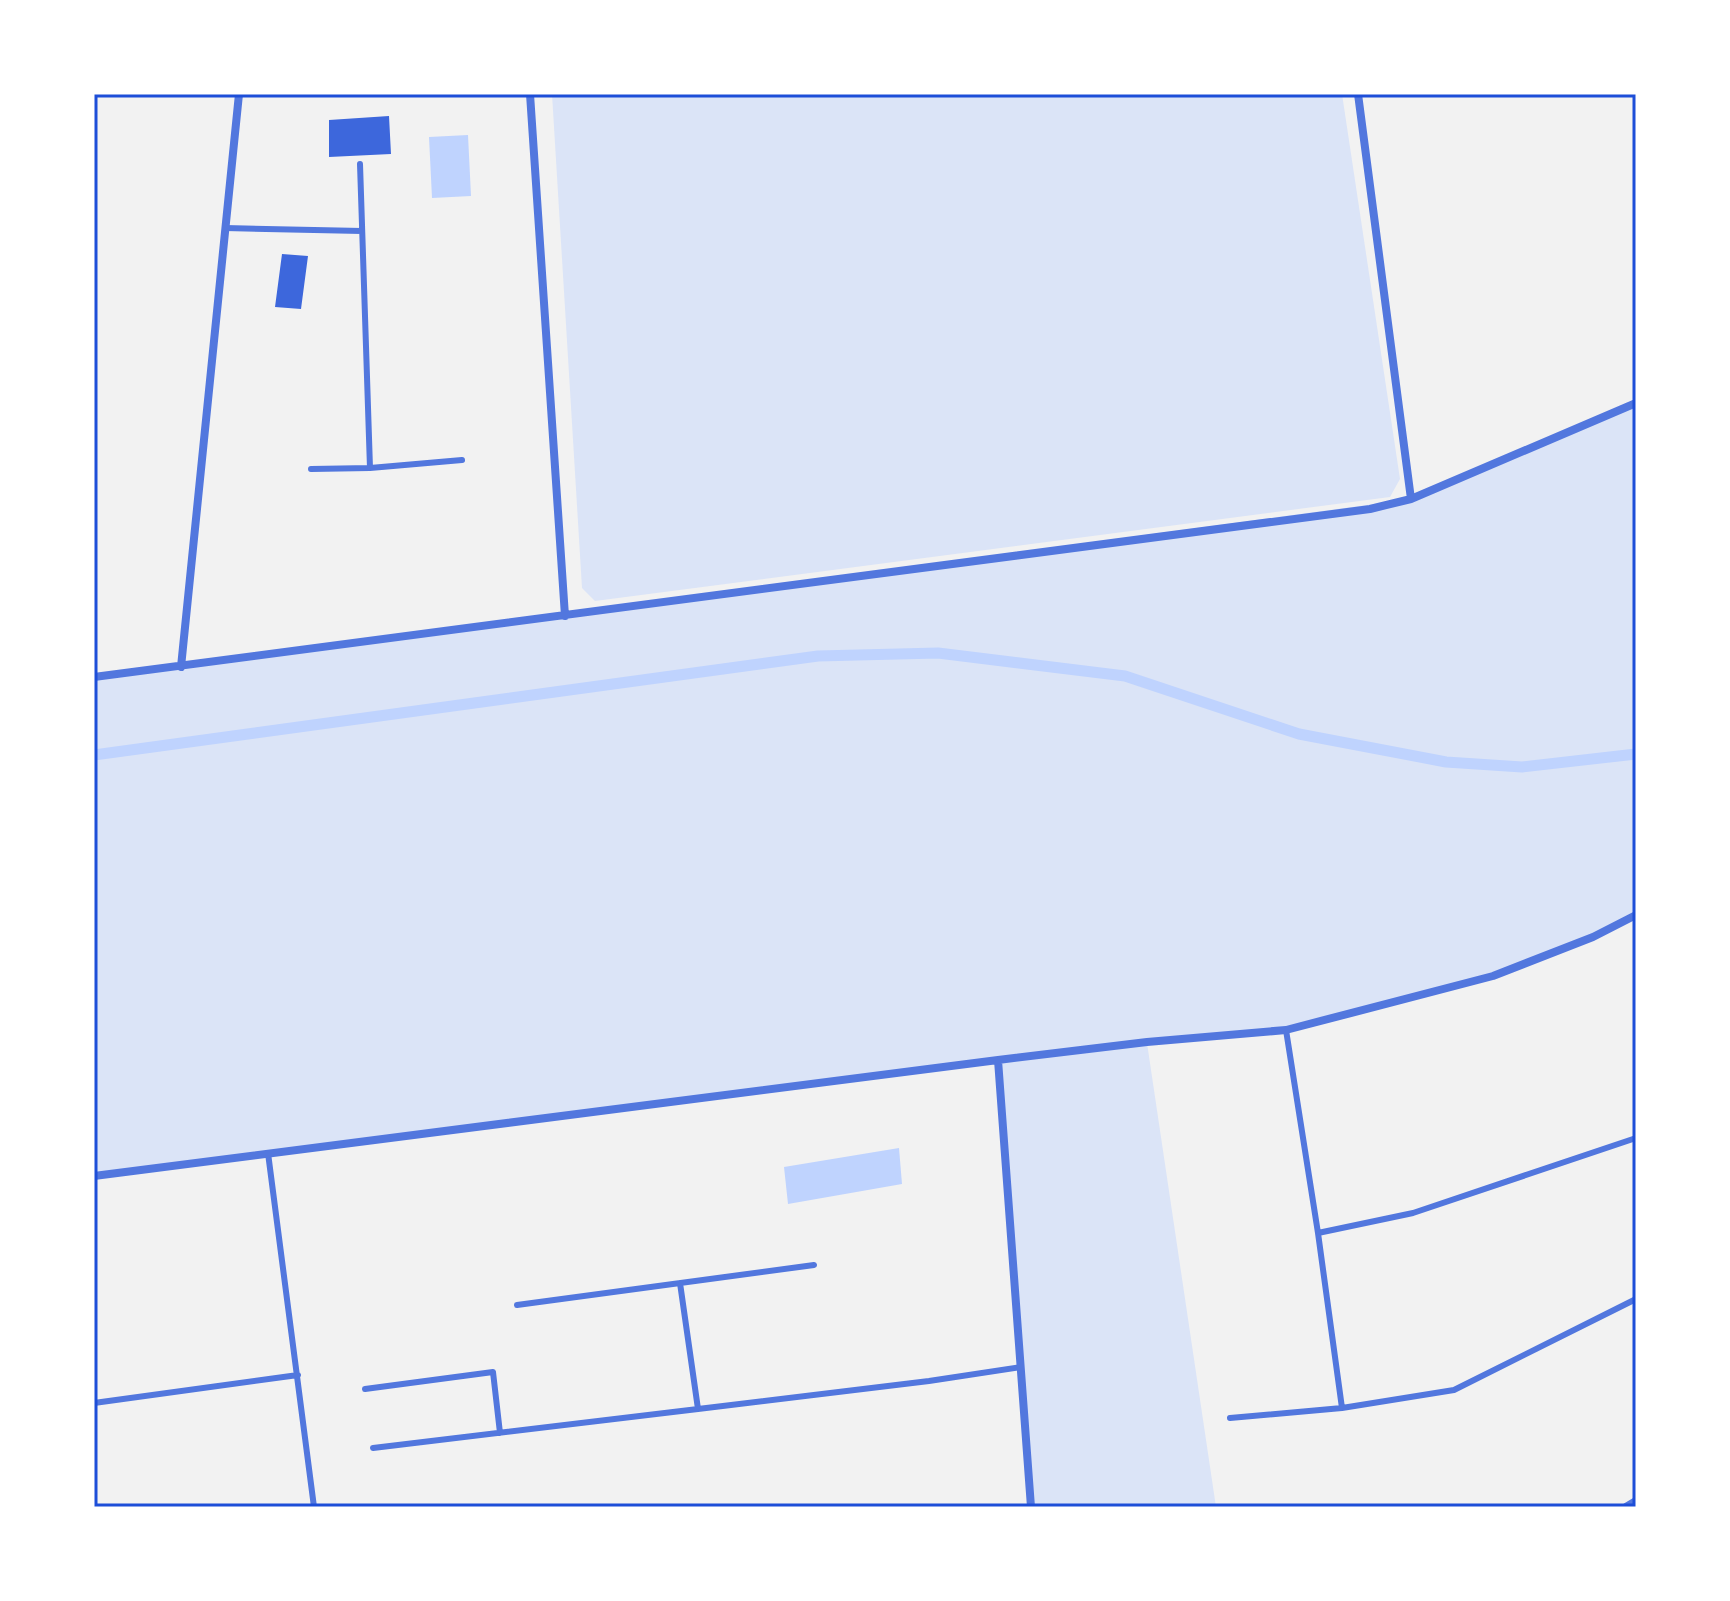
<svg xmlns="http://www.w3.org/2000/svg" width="1730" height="1601" viewBox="0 0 1730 1601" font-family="Commissioner,sans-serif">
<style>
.green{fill:#dbe4f7}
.water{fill:#bfd3fe}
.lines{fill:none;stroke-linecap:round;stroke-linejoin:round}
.stream{stroke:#bfd3fe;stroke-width:11}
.building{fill:#3d67dc}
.service{stroke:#5277de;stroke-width:6}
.minor{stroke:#5277de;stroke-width:8}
.neatline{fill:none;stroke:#1d4ed8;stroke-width:3}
</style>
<rect width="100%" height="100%" fill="#f2f2f2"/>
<path class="green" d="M 552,94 L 1342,94 L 1400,479 L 1390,497 L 595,601 L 582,588 Z
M 1636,403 L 1636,915 L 1493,976 L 1286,1030 L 1147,1043 L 1216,1507 L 1031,1507 L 998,1061 L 94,1176 L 94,677 L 1411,499 Z"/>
<path class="water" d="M 468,135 L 471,196 L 432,198 L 429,137 Z
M 899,1148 L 902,1184 L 788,1204 L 784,1167 Z"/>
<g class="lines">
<path class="stream" d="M 94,755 L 818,656 L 938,653 L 1125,676 L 1299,734 L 1446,762 L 1522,767 L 1636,754"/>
</g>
<path class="building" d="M 389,116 L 391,154 L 329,157 L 329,120 Z
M 282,254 L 308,256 L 301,309 L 275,307 Z"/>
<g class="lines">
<path class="service" d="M 225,228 L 362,231
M 370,468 L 462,460
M 311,469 L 370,468 L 360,164
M 1286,1030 L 1318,1233 L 1342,1408
M 268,1153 L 314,1507
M 1318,1233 L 1413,1213 L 1636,1138
M 680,1283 L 698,1409 L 929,1381 L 1021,1367
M 517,1305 L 814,1265
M 365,1389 L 493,1372 L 500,1433
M 94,1403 L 298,1375
M 1230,1418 L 1342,1408 L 1454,1390 L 1636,1299
M 373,1448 L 698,1409"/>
<path class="minor" d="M 530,94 L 565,616
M 1358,94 L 1411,499
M 181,667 L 239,94
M 94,677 L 1370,509 L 1411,499 L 1636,403
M 998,1060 L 1031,1507
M 94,1176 L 998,1060 L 1147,1042 L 1286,1030 L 1493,976 L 1593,937 L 1636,915
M 1626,1507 L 1636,1501"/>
</g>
<rect width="1730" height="1601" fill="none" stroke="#ffffff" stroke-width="192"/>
<rect x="96" y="96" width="1538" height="1409" class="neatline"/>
</svg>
